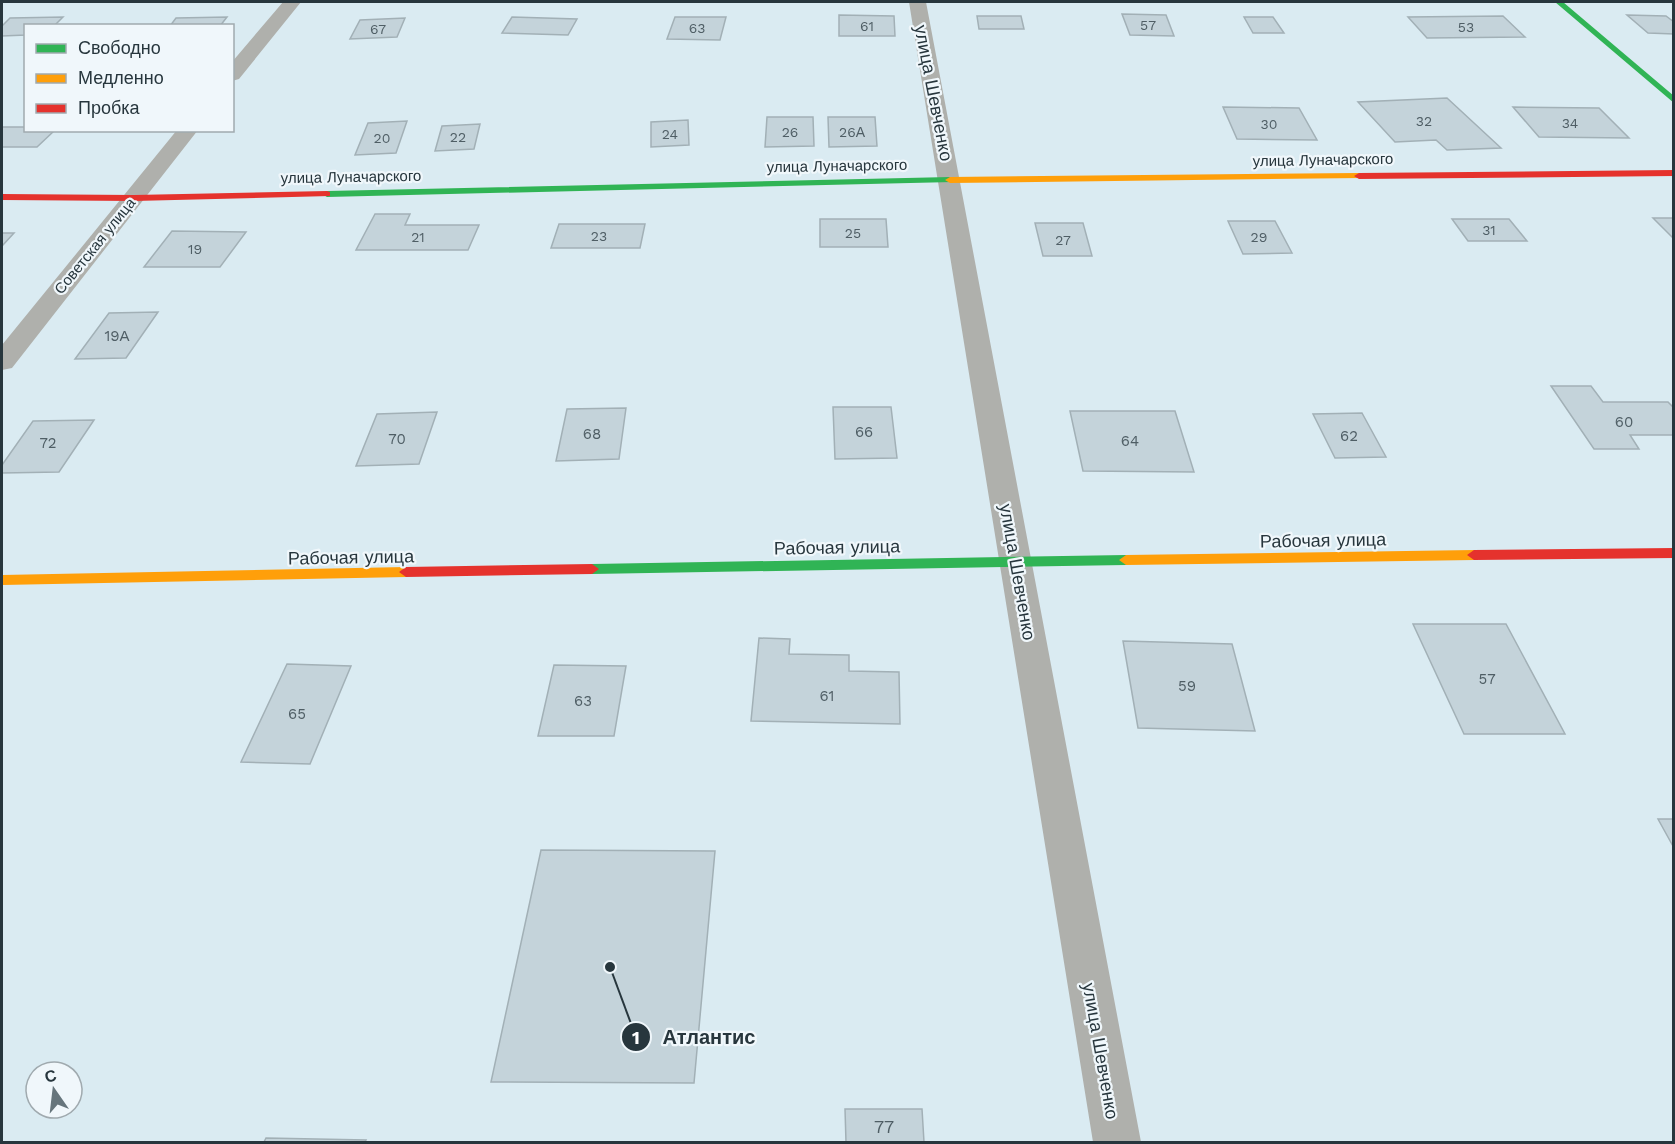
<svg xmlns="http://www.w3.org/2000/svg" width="1675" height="1144" viewBox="0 0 1675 1144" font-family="'Work Sans',sans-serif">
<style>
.building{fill:#c4d3da;stroke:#a2b0b6;stroke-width:1.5}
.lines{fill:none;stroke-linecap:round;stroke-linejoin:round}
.street{fill:#afb0ac;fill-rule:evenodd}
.fast{fill:#30b455;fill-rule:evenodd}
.slow{fill:#ff9f0a;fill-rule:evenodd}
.jam{fill:#e5322d;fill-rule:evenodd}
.labels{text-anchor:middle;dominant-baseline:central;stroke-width:4.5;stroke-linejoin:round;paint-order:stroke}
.far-number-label{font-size:14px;fill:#4f5e65}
.far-street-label{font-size:15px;fill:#27363d;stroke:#f0f7fb}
.number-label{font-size:15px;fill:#4f5e65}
.street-label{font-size:18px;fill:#27363d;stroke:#f0f7fb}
.near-number-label{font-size:18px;fill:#4f5e65}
.leader{fill:none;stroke:#27363d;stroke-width:2}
.callout-dot{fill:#27363d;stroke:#f0f7fb;stroke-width:2}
.mark-label{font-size:18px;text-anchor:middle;font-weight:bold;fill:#fff}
.callout-label{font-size:20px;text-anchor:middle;font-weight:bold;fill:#27363d;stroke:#f0f7fb;stroke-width:4.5;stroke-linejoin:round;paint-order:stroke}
</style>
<rect width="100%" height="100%" fill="#daebf2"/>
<path class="building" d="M 1122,14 L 1166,15 L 1174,36 L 1130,35 Z
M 839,15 L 894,16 L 895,36 L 839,36 Z
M 1627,15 L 1666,16 L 1674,22 L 1674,34 L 1648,33 Z
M 977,16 L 1021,16 L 1024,29 L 979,29 Z
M 1503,16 L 1525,37 L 1427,38 L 1408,17 Z
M 63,17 L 54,26 L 26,26 L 26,35 L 2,36 L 2,26 L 10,18 Z
M 227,17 L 220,26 L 170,26 L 176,18 Z
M 512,17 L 577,19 L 568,35 L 502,33 Z
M 675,17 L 726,17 L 720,40 L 667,39 Z
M 1244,17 L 1273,17 L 1284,33 L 1253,33 Z
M 405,18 L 397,37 L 350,39 L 360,20 Z
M 1447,98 L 1501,148 L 1447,150 L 1436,140 L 1395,142 L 1358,102 Z
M 1223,107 L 1299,108 L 1317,140 L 1237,139 Z
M 1513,107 L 1599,108 L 1629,138 L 1539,137 Z
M 767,117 L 813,117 L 814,146 L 765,147 Z
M 828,117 L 875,117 L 877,146 L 829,147 Z
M 688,120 L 689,145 L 651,147 L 651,122 Z
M 407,121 L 396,153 L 355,155 L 368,123 Z
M 480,124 L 474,149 L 435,151 L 442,126 Z
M 2,127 L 26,127 L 26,130 L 55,130 L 37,147 L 2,147 Z
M 375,214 L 410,214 L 405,225 L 479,225 L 468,250 L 356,250 Z
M 1653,218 L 1674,218 L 1674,239 Z
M 820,219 L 886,219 L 888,247 L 820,247 Z
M 1452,219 L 1509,219 L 1527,241 L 1468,241 Z
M 1228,221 L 1275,221 L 1292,253 L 1243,254 Z
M 1035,223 L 1083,223 L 1092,256 L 1043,256 Z
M 559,224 L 645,224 L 640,248 L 551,248 Z
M 172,231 L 246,232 L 220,267 L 144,267 Z
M 2,233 L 14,233 L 2,246 Z
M 158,312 L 126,358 L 75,359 L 109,313 Z
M 1551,386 L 1591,386 L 1603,402 L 1668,402 L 1674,408 L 1674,435 L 1630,435 L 1639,449 L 1594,449 Z
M 833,407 L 891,407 L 897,458 L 835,459 Z
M 626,408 L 619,459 L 556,461 L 567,409 Z
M 1070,411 L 1175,411 L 1194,472 L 1083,471 Z
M 437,412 L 419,464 L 356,466 L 377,414 Z
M 1362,413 L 1386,457 L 1335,458 L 1313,414 Z
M 94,420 L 59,472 L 2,473 L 2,465 L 33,421 Z
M 1413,624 L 1506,624 L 1565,734 L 1464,734 Z
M 759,638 L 790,639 L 789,654 L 849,655 L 849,671 L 899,672 L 900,724 L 751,721 Z
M 1123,641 L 1232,644 L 1255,731 L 1138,728 Z
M 287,664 L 351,666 L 310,764 L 241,762 Z
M 554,665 L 626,666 L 614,736 L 538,736 Z
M 1658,819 L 1674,819 L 1674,848 Z
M 541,850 L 715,851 L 694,1083 L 491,1082 Z
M 845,1109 L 922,1109 L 924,1142 L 846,1142 Z
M 266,1138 L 366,1140 L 365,1142 L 264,1142 Z"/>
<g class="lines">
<path class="street" d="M 283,2 L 301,2 L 239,79 L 232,81 L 232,62 Z
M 909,2 L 926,2 L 1141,1142 L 1093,1142 Z
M 177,130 L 198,130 L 12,368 L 2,370 L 2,345 Z"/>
<path class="fast" d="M 1555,2 L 1563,2 L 1674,96 L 1674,103 Z
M 950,177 L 953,178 L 953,182 L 327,197 L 322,194 L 327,191 Z
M 1126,555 L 1133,560 L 1126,565 L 592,574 L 585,569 L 592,564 Z"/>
<path class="slow" d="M 1359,173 L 1362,174 L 1362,178 L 950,183 L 945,180 L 950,177 Z
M 1474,550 L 1481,555 L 1474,560 L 1126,565 L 1119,560 L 1126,555 Z
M 406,567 L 413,572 L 406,577 L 2,585 L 2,575 Z"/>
<path class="jam" d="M 1674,170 L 1674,176 L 1359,179 L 1354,176 L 1359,173 Z
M 327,191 L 330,192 L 330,196 L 134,201 L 2,200 L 2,194 L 134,195 Z
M 1674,548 L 1674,558 L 1474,560 L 1467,555 L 1474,550 Z
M 592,564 L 599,569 L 592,574 L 406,577 L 399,572 L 406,567 Z"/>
</g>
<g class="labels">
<g class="far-number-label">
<text x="1148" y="25">57</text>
<text x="867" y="26">61</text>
<text x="1466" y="27">53</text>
<text x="697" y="28">63</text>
<text x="378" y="29">67</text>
<text x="1424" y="121">32</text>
<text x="1570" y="123">34</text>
<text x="1269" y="124">30</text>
<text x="790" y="132">26</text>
<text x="852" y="132">26А</text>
<text x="670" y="134">24</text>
<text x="458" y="137">22</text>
<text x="382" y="138">20</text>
<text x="1489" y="230">31</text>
<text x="853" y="233">25</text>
<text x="599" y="236">23</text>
<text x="418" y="237">21</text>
<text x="1259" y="237">29</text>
<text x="1063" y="240">27</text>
<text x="195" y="249">19</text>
</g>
<g class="far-street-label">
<text transform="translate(1323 160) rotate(-1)">улица Луначарского</text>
<text transform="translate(837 166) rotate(-1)">улица Луначарского</text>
<text transform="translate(351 177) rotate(-1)">улица Луначарского</text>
<text transform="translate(95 246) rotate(-51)">Советская улица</text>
</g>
<g class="number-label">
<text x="117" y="336">19А</text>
<text x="1624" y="422">60</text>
<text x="864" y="432">66</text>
<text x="592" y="434">68</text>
<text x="1349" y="436">62</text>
<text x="397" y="439">70</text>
<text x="1130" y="441">64</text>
<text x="48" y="443">72</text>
<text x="1487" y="679">57</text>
<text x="1187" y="686">59</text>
<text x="827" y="696">61</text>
<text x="583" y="701">63</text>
<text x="297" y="714">65</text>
</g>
<g class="street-label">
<text transform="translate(934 93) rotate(79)">улица Шевченко</text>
<text transform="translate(1323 540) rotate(-1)">Рабочая улица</text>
<text transform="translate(837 547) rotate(-1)">Рабочая улица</text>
<text transform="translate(351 557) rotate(-1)">Рабочая улица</text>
<text transform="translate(1018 572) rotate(80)">улица Шевченко</text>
<text transform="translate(1101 1051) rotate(80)">улица Шевченко</text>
</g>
<g class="near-number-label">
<text x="884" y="1126">77</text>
</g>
</g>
<path class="leader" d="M610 967L636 1037"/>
<g class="callout-dot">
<circle cx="610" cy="967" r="6"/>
<circle cx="636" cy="1037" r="15"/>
</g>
<g class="mark-label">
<text x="636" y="1044">1</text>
</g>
<g class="callout-label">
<text x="709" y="1044">Атлантис</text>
</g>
<rect width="1675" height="1144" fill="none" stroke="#27363d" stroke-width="6"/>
<rect x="24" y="24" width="210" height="108" fill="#f0f7fb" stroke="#a0aaaf" stroke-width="1.5"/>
<rect x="36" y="44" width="30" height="9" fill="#30b455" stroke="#a0aaaf" stroke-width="1.5"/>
<text x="78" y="54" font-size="18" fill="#27363d">Свободно</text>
<rect x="36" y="74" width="30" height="9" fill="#ff9f0a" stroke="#a0aaaf" stroke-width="1.5"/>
<text x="78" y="84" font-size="18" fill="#27363d">Медленно</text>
<rect x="36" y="104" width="30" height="9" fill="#e5322d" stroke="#a0aaaf" stroke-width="1.5"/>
<text x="78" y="114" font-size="18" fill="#27363d">Пробка</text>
<g transform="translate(54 1090) rotate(346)"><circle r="28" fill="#f0f7fb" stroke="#a0aaaf" stroke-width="1.5"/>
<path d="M0-4.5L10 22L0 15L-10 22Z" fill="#66757c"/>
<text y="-9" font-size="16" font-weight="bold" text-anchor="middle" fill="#27363d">С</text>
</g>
</svg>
